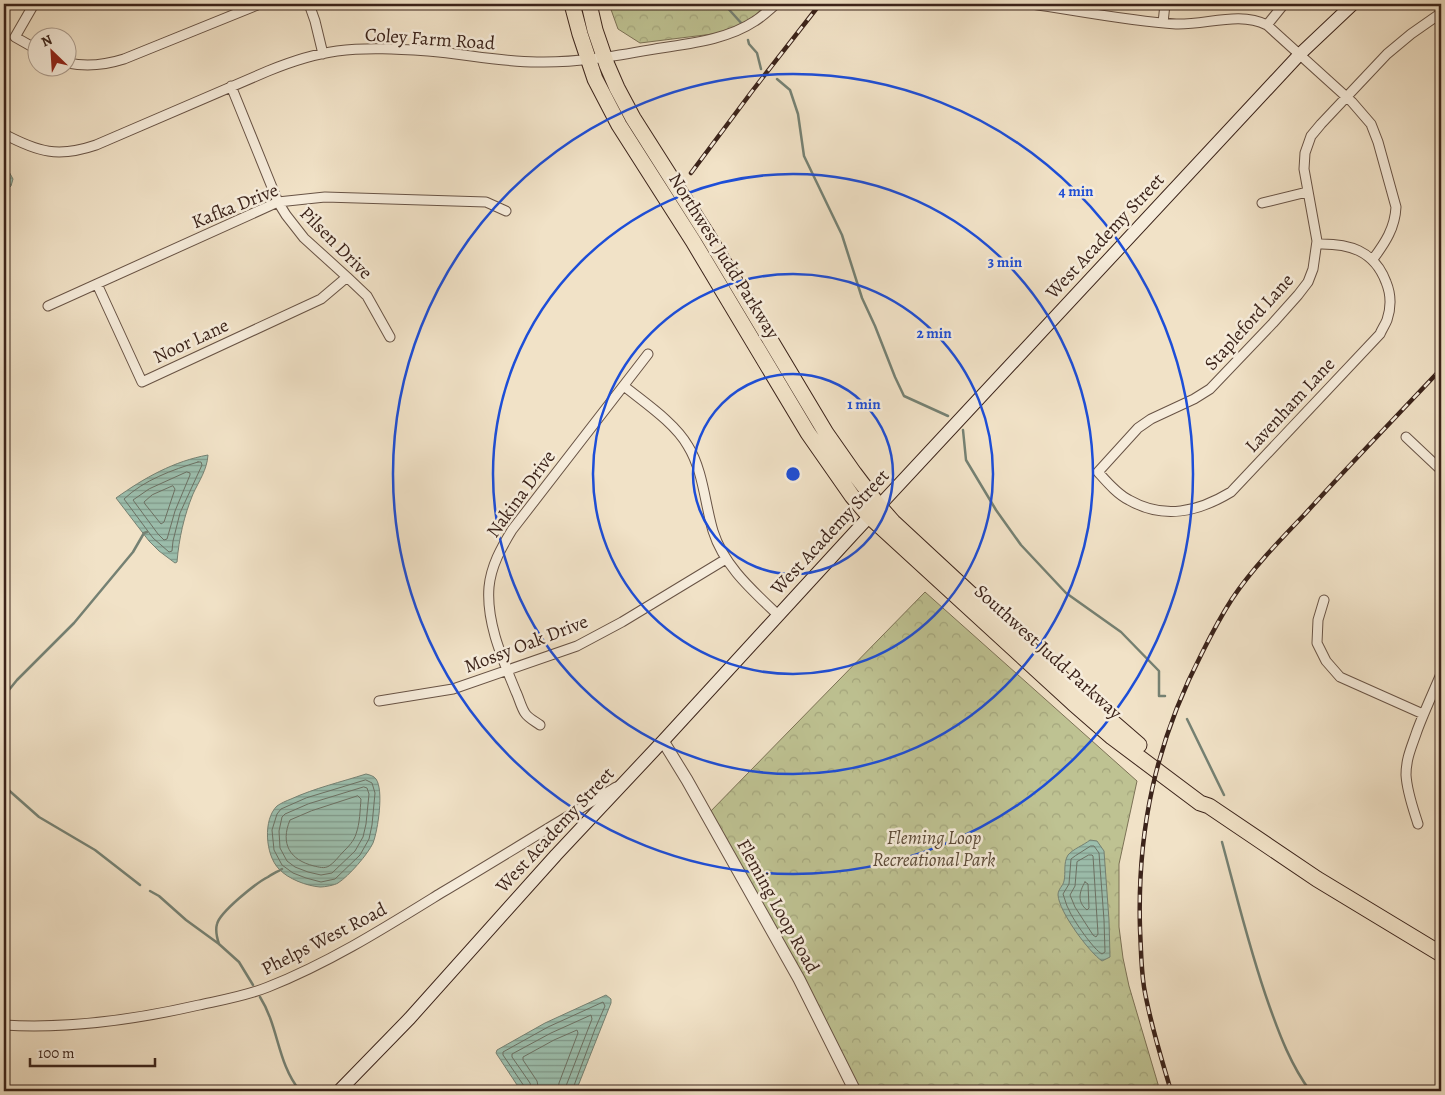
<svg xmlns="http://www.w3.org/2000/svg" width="1445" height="1095" viewBox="0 0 1445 1095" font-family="Alegreya,serif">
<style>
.forest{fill:url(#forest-crowns);stroke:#7c7256}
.water{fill:url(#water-rules);stroke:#758173}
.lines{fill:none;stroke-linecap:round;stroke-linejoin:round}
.shore{stroke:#6c7164;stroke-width:1}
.stream{stroke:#758173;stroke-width:2.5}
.minor-casing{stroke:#685345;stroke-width:11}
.tertiary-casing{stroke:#685345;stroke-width:13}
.secondary-casing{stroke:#3b231a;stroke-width:14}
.trunk-casing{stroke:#3b231a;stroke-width:17}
.minor{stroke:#f6ecdb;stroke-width:9}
.tertiary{stroke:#f6ecdb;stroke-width:11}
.secondary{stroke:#f6ecdb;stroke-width:12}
.trunk{stroke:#f1e2c7;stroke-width:15}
.rail-casing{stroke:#3b231a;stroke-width:4.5}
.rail{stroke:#f6ecdb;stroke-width:2.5;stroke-dasharray:8;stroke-linecap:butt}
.ring{fill:none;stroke:#1d4ed8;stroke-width:2.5}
.labels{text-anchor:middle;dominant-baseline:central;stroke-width:5;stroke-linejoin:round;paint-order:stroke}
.street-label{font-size:19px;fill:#3b231a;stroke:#f6ecdb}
.park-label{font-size:19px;font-style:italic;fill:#5c4b38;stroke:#f6ecdb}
.centre{fill:#1d4ed8;stroke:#f6ecdb;stroke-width:2.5}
.ring-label{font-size:15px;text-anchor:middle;font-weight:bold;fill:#1d4ed8;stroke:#f6ecdb;stroke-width:5;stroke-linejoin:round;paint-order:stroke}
</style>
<defs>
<pattern id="forest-crowns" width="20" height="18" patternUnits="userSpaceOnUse" patternTransform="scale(1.25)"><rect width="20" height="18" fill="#bec292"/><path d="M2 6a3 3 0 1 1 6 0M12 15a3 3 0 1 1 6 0" fill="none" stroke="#a4a67d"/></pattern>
<pattern id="water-rules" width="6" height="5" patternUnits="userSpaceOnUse" patternTransform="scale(1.25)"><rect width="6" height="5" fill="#9cbfae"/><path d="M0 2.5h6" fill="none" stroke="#809b8d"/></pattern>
</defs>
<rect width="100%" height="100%" fill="#f1e2c7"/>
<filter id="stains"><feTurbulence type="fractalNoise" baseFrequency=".004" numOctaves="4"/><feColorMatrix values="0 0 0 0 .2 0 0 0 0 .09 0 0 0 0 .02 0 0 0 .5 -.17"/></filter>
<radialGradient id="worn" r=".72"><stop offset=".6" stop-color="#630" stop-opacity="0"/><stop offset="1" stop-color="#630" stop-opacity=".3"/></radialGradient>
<path class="forest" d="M 609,4 L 767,4 L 752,18 L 729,32 L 640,43 L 618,29 Z
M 925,592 L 1137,781 L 1119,864 L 1119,927 L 1123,958 L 1129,986 L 1160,1091 L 852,1091 L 707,815 Z"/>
<path class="water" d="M 4,165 L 7,168 L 13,179 L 11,186 L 4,193 Z
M 208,455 C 207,470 199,481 193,494 C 184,516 179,538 177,562 L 175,563 L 159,551 L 149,541 L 116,498 C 144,478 174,461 208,455 Z
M 366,774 C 370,775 374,776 376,779 C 384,790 378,830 373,843 C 368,854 349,876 338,883 C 335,885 325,887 320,887 C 307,886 288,879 279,869 C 265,855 263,819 277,806 C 281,803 286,801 291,799 C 315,788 341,782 366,774 Z
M 1090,840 L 1097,841 L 1104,851 L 1109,920 L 1110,957 L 1102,961 C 1089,952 1059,912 1058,895 C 1058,889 1063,886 1064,881 C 1066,873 1063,863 1068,855 C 1073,849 1084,845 1090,840 Z
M 606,995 L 611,999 L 611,1003 L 576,1091 L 521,1091 L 496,1053 L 497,1050 L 545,1023 Z"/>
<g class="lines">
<path class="shore" d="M 198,462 L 201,462 L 202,465 L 180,513 L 173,541 L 172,551 L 169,552 L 153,538 L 124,499 C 144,480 172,470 198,462 Z
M 187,472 L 190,473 L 190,475 L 175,511 L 167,539 L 164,540 L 158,534 L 133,500 L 149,489 Z
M 173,486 L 175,489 L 164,522 L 161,524 L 145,504 L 144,502 L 152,495 Z
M 366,780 L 372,783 L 375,793 L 372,825 L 369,839 L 360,855 L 335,879 L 321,882 L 306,878 L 293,873 L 282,865 L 274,850 L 272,830 L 277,814 L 281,809 L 306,798 Z
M 364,787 L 367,788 L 369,794 L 366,824 L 363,837 L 355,851 L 332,873 L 321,875 L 308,872 L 295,867 L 287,861 L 280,848 L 279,831 L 282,817 L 285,814 L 308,804 Z
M 358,796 L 361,799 C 360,810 360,823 356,834 C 354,841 348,847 343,852 C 339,856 334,863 329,866 C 324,869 319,867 314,866 C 290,860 280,844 290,820 L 311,811 Z
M 1091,846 L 1094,846 L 1099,853 L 1104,920 L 1105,952 L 1102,954 C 1094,950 1073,920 1069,910 C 1066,905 1065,899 1063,894 L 1069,884 L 1071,859 L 1075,856 Z
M 1089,855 L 1092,855 L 1093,856 L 1098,934 L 1096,937 L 1093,935 L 1075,907 L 1070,895 L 1075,886 L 1077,862 Z
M 1085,882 L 1088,884 L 1089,908 L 1087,910 C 1077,902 1079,892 1085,882 Z
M 525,1091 L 524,1086 L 503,1055 L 503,1052 L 548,1027 L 603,1002 L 605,1006 L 595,1029 L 572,1091
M 532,1091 L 530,1083 L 512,1057 L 512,1054 L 551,1033 L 591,1015 L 592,1019 L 566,1086 L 565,1091
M 539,1091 L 537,1081 L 523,1060 L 523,1057 L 554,1040 L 577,1030 L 578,1033 L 559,1083 L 558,1091"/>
<path class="stream" d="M 724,4 L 743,25
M 748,40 L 749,44 L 757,53 L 761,69
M 777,79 L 790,90 L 798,114 L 804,156 L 842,235 L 862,298 L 875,326 L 895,377 L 904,396 L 948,416
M 963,430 L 966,460 L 996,510 L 1021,545 L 1066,593 L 1121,632 L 1159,671 L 1159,696 L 1165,696
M 4,696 L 17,680 L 74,623 L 133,552 L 144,533 L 147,532
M 1187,719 L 1224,795
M 4,786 L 39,817 L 95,850 L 140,885
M 1222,842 C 1237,897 1250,952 1269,1005 C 1280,1036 1291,1065 1310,1091
M 150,891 L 159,896 L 186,920 L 219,944 L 239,962 L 253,985
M 219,944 C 217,938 215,931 217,924 C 220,912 256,883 268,877 C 272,874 277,872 282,869
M 260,997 C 279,1027 277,1063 300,1091"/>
<g class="minor-casing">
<path id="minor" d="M 34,4 L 15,37 L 38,50
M 309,4 L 315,21 L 323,54
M 1032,4 C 1079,11 1128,21 1176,24 C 1207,25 1239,11 1267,25 L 1352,102 L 1371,124 L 1378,142 L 1396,207 C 1395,228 1385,243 1373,259
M 1163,23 L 1165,4
M 1267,25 L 1284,4
M 68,63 C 87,67 105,65 124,59 L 260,4
M 231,86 L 278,202 L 286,215 L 304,238 L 347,277 L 367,296 L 390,337
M 4,134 C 38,152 58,158 96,145 L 268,71 C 290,62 314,54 337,51 C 367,47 398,49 428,51 C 465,54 501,62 537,62 C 579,63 621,55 661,48 C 693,43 728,39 755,21 C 763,16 769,10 776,4
M 1262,203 L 1307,192
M 1317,244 C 1348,243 1374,250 1386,282 C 1391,294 1391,308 1387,320 C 1385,325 1382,329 1380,334 L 1231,492 C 1198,512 1164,520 1129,500 C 1117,494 1107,482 1098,472 L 1138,428 L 1151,419 L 1194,399 L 1210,389 L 1273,323 L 1298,295 L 1308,282 L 1313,269 L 1317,241 L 1304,169 L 1305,153 L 1311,136 L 1321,124 L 1387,54 L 1411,34 L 1441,13
M 97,284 L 142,382 L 321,299 L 347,277
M 48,306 L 278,202 L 325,197 L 486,202 L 506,211
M 624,386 C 645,403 675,423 688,446 C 703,470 705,504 713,531 C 724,566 752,590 778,615
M 1406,437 L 1441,470
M 1324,600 L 1318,620 L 1317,643 L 1326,661 L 1340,677 L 1423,714
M 379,701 L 453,689 L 577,646 L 622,622 L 726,559
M 540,725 C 536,722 528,718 525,713 C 521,707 519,698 516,692 C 503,660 486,623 489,587 C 491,566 501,548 512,530 L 648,354
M 1418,824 C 1413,808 1407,792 1406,775 C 1406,758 1412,746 1417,731 C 1424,712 1433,693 1441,674
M 4,1025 C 70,1029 134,1020 199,1005 C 222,1000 246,996 268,987 C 329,963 386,927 441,893 C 500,858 558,822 616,787"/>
</g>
<g class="tertiary-casing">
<path id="tertiary" d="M 663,741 L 687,780 L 799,979 L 855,1091"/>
</g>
<g class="secondary-casing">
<path id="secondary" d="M 339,1091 L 410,1018 L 556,855 L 663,741 L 853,534 L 1300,54 L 1353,4"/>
</g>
<g class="trunk-casing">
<path id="trunk" d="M 572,4 L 580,34 L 595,79 L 619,125 L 693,241 L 808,433 L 852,496 L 869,516 L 1073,703 L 1112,737 L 1200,803 L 1209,806 L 1317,879 L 1441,954
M 589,4 L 595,30 L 607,65 L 617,88 L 633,118 L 708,236 L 826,433 L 854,473 L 879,506 L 893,522 L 1057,674 L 1139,745"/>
</g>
<use href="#minor" class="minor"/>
<use href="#tertiary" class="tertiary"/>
<use href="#secondary" class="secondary"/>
<use href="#trunk" class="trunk"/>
<g class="rail-casing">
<path id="rail" d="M 691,173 L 753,90 L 820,4
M 1171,1091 C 1161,1057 1150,1023 1144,987 C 1141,968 1141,948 1140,929 C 1137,829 1156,742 1202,653 C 1211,635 1221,616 1232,599 C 1252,569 1280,540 1305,514 C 1349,465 1396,417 1441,369"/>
</g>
<use href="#rail" class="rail"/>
</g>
<g class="ring">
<circle cx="793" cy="474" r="100"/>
<circle cx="793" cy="474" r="200"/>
<circle cx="793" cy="474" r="300"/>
<circle cx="793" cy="474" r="400"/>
</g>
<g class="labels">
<g class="street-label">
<text transform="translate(430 39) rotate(4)">Coley Farm Road</text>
<text transform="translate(235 206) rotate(-22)">Kafka Drive</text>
<text transform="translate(1105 236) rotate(-47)">West Academy Street</text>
<text transform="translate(336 243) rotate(45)">Pilsen Drive</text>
<text transform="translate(724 256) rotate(58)">Northwest Judd Parkway</text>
<text transform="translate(1249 322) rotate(-48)">Stapleford Lane</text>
<text transform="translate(191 341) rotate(-25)">Noor Lane</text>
<text transform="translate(1290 405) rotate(-47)">Lavenham Lane</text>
<text transform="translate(521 494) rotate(-54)">Nakina Drive</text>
<text transform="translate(830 532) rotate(-47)">West Academy Street</text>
<text transform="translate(526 644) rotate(-21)">Mossy Oak Drive</text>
<text transform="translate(1048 652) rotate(42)">Southwest Judd Parkway</text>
<text transform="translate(555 830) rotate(-47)">West Academy Street</text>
<text transform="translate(778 906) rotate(61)">Fleming Loop Road</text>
<text transform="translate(324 939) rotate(-27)">Phelps West Road</text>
</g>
<g class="park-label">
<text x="934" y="838">Fleming Loop<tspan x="934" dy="22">Recreational Park</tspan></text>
</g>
</g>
<circle cx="793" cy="474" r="8" class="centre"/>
<g class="ring-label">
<text x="1076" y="196">4 min</text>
<text x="1005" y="267">3 min</text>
<text x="934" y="338">2 min</text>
<text x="864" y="409">1 min</text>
</g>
<rect width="1445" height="1095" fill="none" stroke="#f1e2c7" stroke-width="20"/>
<rect x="5" y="5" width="1435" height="1085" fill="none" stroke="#3b231a" stroke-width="2.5"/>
<rect x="10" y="10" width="1425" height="1075" fill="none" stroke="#3b231a"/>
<g transform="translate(52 52) rotate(335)"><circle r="24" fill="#f6ecdb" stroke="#ab9c8e"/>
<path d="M0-4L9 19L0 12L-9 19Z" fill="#8f2418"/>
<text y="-8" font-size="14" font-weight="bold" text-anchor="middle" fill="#3b231a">N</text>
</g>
<path d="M30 1058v8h125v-8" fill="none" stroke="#3b231a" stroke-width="2.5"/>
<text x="38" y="1058" font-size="15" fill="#3b231a" stroke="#f6ecdb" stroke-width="4" paint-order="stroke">100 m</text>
<rect width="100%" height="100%" filter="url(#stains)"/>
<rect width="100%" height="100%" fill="url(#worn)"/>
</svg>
